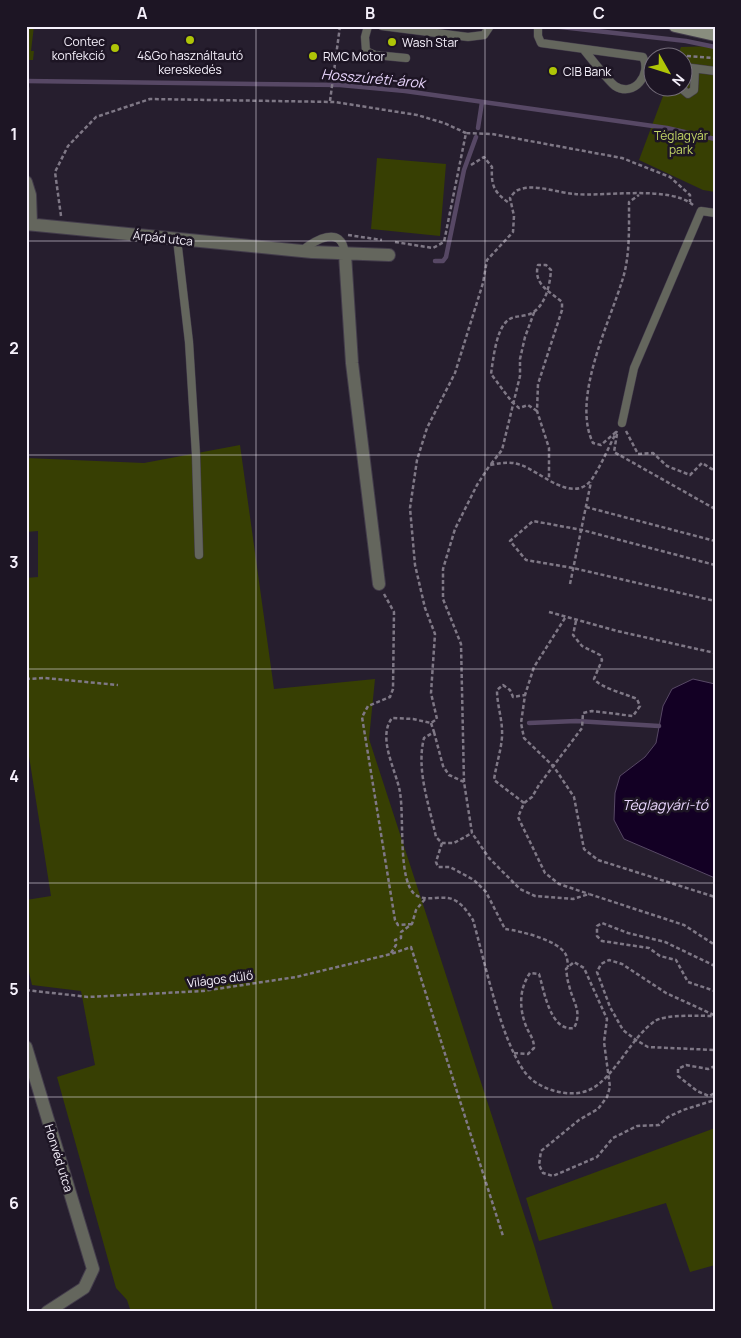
<svg xmlns="http://www.w3.org/2000/svg" width="741" height="1338" viewBox="0 0 741 1338" font-family="Manrope,sans-serif">
<style>
.green{fill:#373f03}
.water{fill:#130024;stroke:#574865}
.lines{fill:none;stroke-linecap:round;stroke-linejoin:round}
.stream{stroke:#574865;stroke-width:4.5}
.lane-casing{stroke:#433c4b;stroke-width:9}
.street-casing{stroke:#433c4b;stroke-width:14}
.secondary-casing{stroke:#433c4b;stroke-width:14}
.path{stroke:#7f7886;stroke-width:2.5;stroke-dasharray:4 2.5;stroke-linecap:butt}
.lane{stroke:#64665d;stroke-width:8}
.street{stroke:#64665d;stroke-width:12}
.secondary{stroke:#898d7e;stroke-width:12}
.grid{fill:none;stroke:#f6f1fc;stroke-width:1;stroke-opacity:0.55}
.poi-dot{fill:#afc507;stroke:#1d1524;stroke-width:2}
.labels{text-anchor:middle;dominant-baseline:central;stroke-width:5;stroke-linejoin:round;paint-order:stroke}
.poi-label{font-size:12px;fill:#f6f1fc;stroke:#1d1524;text-anchor:start}
.park-label{font-size:12px;fill:#c3d666;stroke:#1d1524}
.street-label{font-size:12px;fill:#f6f1fc;stroke:#1d1524}
.water-label{font-size:14px;font-style:italic;fill:#e9d6fd;stroke:#1d1524}
.neatline{fill:none;stroke:#f6f1fc;stroke-width:2}
.grid-label{font-size:16px;text-anchor:middle;font-weight:bold;fill:#f6f1fc}
</style>
<rect width="100%" height="100%" fill="#261e2e"/>
<path class="green" d="M 26,26 L 34,26 L 31,51 L 34,51 L 33,60 L 26,60 Z
M 715,46 L 715,192 L 703,190 L 639,160 L 666,88 L 684,88 L 684,58 L 677,57 L 681,47 Z
M 377,158 L 446,164 L 440,236 L 371,229 Z
M 240,445 L 274,689 L 375,679 L 369,739 L 535,1248 L 554,1312 L 131,1312 L 127,1300 L 116,1288 L 57,1077 L 95,1065 L 81,991 L 32,985 L 26,959 L 26,900 L 51,896 L 26,737 L 26,578 L 38,577 L 38,531 L 26,532 L 26,458 L 144,463 Z
M 715,1128 L 715,1265 L 690,1272 L 666,1203 L 539,1241 L 526,1198 Z"/>
<path class="water" d="M 693,679 L 715,684 L 715,878 L 624,839 L 614,820 L 615,793 L 620,776 L 645,757 L 656,743 L 663,706 L 672,689 Z"/>
<g class="lines">
<path class="stream" d="M 552,26 L 686,41 L 715,47
M 26,81 L 340,85 L 405,91 L 667,128 L 715,139
M 478,128 L 482,102
M 435,261 L 443,261 L 446,257 L 464,170 L 476,137
M 529,723 L 576,721 L 659,726"/>
<g class="lane-casing">
<path id="lane" d="M 368,26 L 365,37 L 366,51 L 375,55 L 406,58
M 382,26 L 468,37 L 484,35 L 490,26
M 538,26 L 538,36 L 541,43 L 643,57 C 652,74 634,98 615,86 C 608,81 591,58 584,50
M 684,67 L 715,71
M 681,88 L 688,94 L 694,90 L 695,69
M 177,239 L 189,342 L 196,455 L 199,555
M 301,251 C 314,241 342,223 345,254
M 622,423 L 634,368 L 701,211 L 715,213"/>
</g>
<g class="street-casing">
<path id="street" d="M 26,182 L 30,195 L 31,224
M 26,224 L 312,252 L 389,255
M 345,254 L 352,363 L 379,584
M 26,1047 L 93,1269 L 84,1288 L 47,1312"/>
</g>
<g class="secondary-casing">
<path id="secondary" d="M 675,26 L 715,35"/>
</g>
<path class="path" d="M 687,56 L 715,58
M 27,73 L 28,90
M 330,101 L 340,26
M 471,165 L 484,157 L 492,167 C 491,186 494,192 509,203
M 693,205 C 669,185 605,197 575,194 C 558,193 534,183 518,190 C 515,191 512,195 510,198 L 514,216 L 513,232 L 487,260 L 483,283 L 455,373 L 427,428 L 417,460 L 410,508 L 415,565 L 425,608 L 435,634 L 431,693 L 437,719 L 431,723 L 413,719 L 392,718 C 377,738 396,770 400,792 C 404,818 399,866 410,888 C 418,904 435,896 448,898 C 460,900 467,911 473,920 C 485,962 500,1037 524,1071 C 536,1089 569,1099 589,1090 C 614,1079 631,1037 655,1021 C 665,1014 701,1016 715,1016
M 61,216 L 55,172 L 68,146 L 96,117 L 150,99 L 335,102 L 417,115 L 444,123 L 466,133
M 348,235 L 382,240
M 395,242 L 433,248 L 444,242 L 466,133 L 492,134 L 622,158 L 670,177 L 690,195 L 690,202
M 537,411 L 528,405 L 519,408 L 512,402 L 491,374 C 493,360 496,332 506,322 C 511,316 519,317 527,315 C 545,310 550,285 551,270 L 546,265 L 538,265 C 533,284 549,291 562,302 L 562,310 L 538,384 L 537,411 L 549,448 L 549,479
M 626,431 L 638,454 L 653,453 L 667,466 L 690,475 L 702,463 L 715,471
M 616,432 L 601,445 L 593,443 C 571,398 610,322 623,278 C 630,255 629,227 629,202 L 639,195
M 617,434 L 614,452 L 715,509
M 491,464 L 502,450 L 520,376 L 520,359 L 525,337 L 535,310
M 586,507 L 715,541
M 715,565 L 582,530 L 533,521 L 510,541 L 526,560 L 573,568 L 715,601
M 570,584 L 591,482
M 384,594 L 394,612 L 393,689 L 390,697 L 368,706 L 362,717 L 395,920 L 398,925 L 412,924
M 549,612 L 617,631 L 715,653
M 565,618 L 534,667 L 525,695 L 521,723 L 524,738 L 554,767 L 574,797 L 584,849 L 598,860 L 715,897
M 576,621 L 573,635 L 582,646 L 600,655 L 602,660 L 594,679 C 601,688 626,694 637,699 L 640,706 L 633,716 L 592,711 L 583,713 L 582,728 L 539,785 L 532,797 L 524,803 L 518,817 L 545,873 L 559,884 L 589,894
M 26,679 L 45,678 L 118,685
M 431,723 L 434,732 L 424,738 C 416,770 429,804 436,837 L 442,843 L 454,843 L 472,833
M 434,732 L 443,766 L 449,775 L 464,782 L 472,833 L 489,858 L 520,889 L 535,896 L 573,899 L 589,894 L 684,925 L 715,945
M 464,782 L 461,644 L 443,599 L 443,569 L 455,529 L 477,485 L 490,465 C 501,463 510,461 521,465 C 541,472 573,505 592,479 C 602,464 609,446 617,431
M 524,803 L 494,780 C 496,765 501,751 502,737 C 503,720 497,706 497,690 L 503,685 L 510,690 L 513,697 L 525,695
M 442,843 L 436,862 L 438,867 L 450,867 L 474,880 L 486,892 L 505,929 C 520,931 559,940 566,955 C 567,958 568,963 568,967
M 391,953 L 396,945 L 395,940 L 401,938 L 401,932 L 412,924 L 416,910 L 425,899
M 715,966 L 665,942 L 628,933 L 602,923 L 597,926 L 597,936 L 602,941 L 649,948 L 660,956 L 676,960 L 688,982 L 715,991
M 26,990 L 88,997 L 203,991 L 296,977 L 391,954 L 411,947 L 503,1236
M 714,1015 L 666,993 L 622,964 L 609,960 L 601,964 L 597,972 L 610,1007 L 623,1030 L 636,1040 L 648,1047 L 715,1050
M 514,1053 L 528,1054 L 534,1048 C 534,1038 529,1034 526,1026 C 519,1008 519,989 530,973 L 539,974 C 544,990 550,1032 574,1028 C 583,1011 572,1001 569,985 C 567,980 567,974 566,969 L 574,962 L 584,968 L 607,1019 L 604,1042 L 610,1087 L 607,1097 L 598,1109 L 579,1120 L 541,1151 L 539,1165 L 543,1173 L 553,1176 L 597,1157 L 613,1138 L 637,1126 L 659,1125 L 668,1117 L 683,1110 L 715,1100
M 715,1066 L 708,1069 L 686,1065 L 678,1069 L 678,1076 L 697,1091 L 709,1096 L 715,1093"/>
<use href="#lane" class="lane"/>
<use href="#street" class="street"/>
<use href="#secondary" class="secondary"/>
</g>
<path class="grid" d="M 256,26 L 256,1312M 485,26 L 485,1312M 26,241 L 715,241M 26,455 L 715,455M 26,669 L 715,669M 26,883 L 715,883M 26,1097 L 715,1097"/>
<g class="poi-dot">
<circle cx="190" cy="40" r="5"/>
<circle cx="392" cy="42" r="5"/>
<circle cx="115" cy="48" r="5"/>
<circle cx="313" cy="56" r="5"/>
<circle cx="553" cy="71" r="5"/>
</g>
<g class="labels">
<g class="poi-label">
<text x="105" y="41" text-anchor="end">Contec<tspan x="105" dy="14">konfekció</tspan></text>
<text x="402" y="42">Wash Star</text>
<text x="190" y="55" text-anchor="middle">4&amp;Go használtautó<tspan x="190" dy="14">kereskedés</tspan></text>
<text x="323" y="56">RMC Motor</text>
<text x="563" y="71">CIB Bank</text>
</g>
<g class="park-label">
<text x="681" y="135">Téglagyár<tspan x="681" dy="14">park</tspan></text>
</g>
<g class="street-label">
<text transform="translate(163 238) rotate(6)">Árpád utca</text>
<text transform="translate(220 979) rotate(-7)">Világos dűlő</text>
<text transform="translate(59 1158) rotate(73)">Honvéd utca</text>
</g>
<g class="water-label">
<text transform="translate(373 78) rotate(5)">Hosszúréti-árok</text>
<text x="665" y="804">Téglagyári-tó</text>
</g>
</g>
<rect width="741" height="1338" fill="none" stroke="#1d1524" stroke-width="55"/>
<g transform="translate(668 72) rotate(129)"><circle r="24" fill="#1d1524" stroke="#746d7a"/>
<path d="M0-4L9 19L0 12L-9 19Z" fill="#afc507"/>
<text y="-8" font-size="14" font-weight="bold" text-anchor="middle" fill="#f6f1fc">N</text>
</g>
<rect x="28" y="28" width="686" height="1282" class="neatline"/>
<g class="grid-label">
<text x="142" y="19">A</text>
<text x="370" y="19">B</text>
<text x="599" y="19">C</text>
<text x="14" y="140">1</text>
<text x="14" y="354">2</text>
<text x="14" y="568">3</text>
<text x="14" y="782">4</text>
<text x="14" y="995">5</text>
<text x="14" y="1209">6</text>
</g>
</svg>
